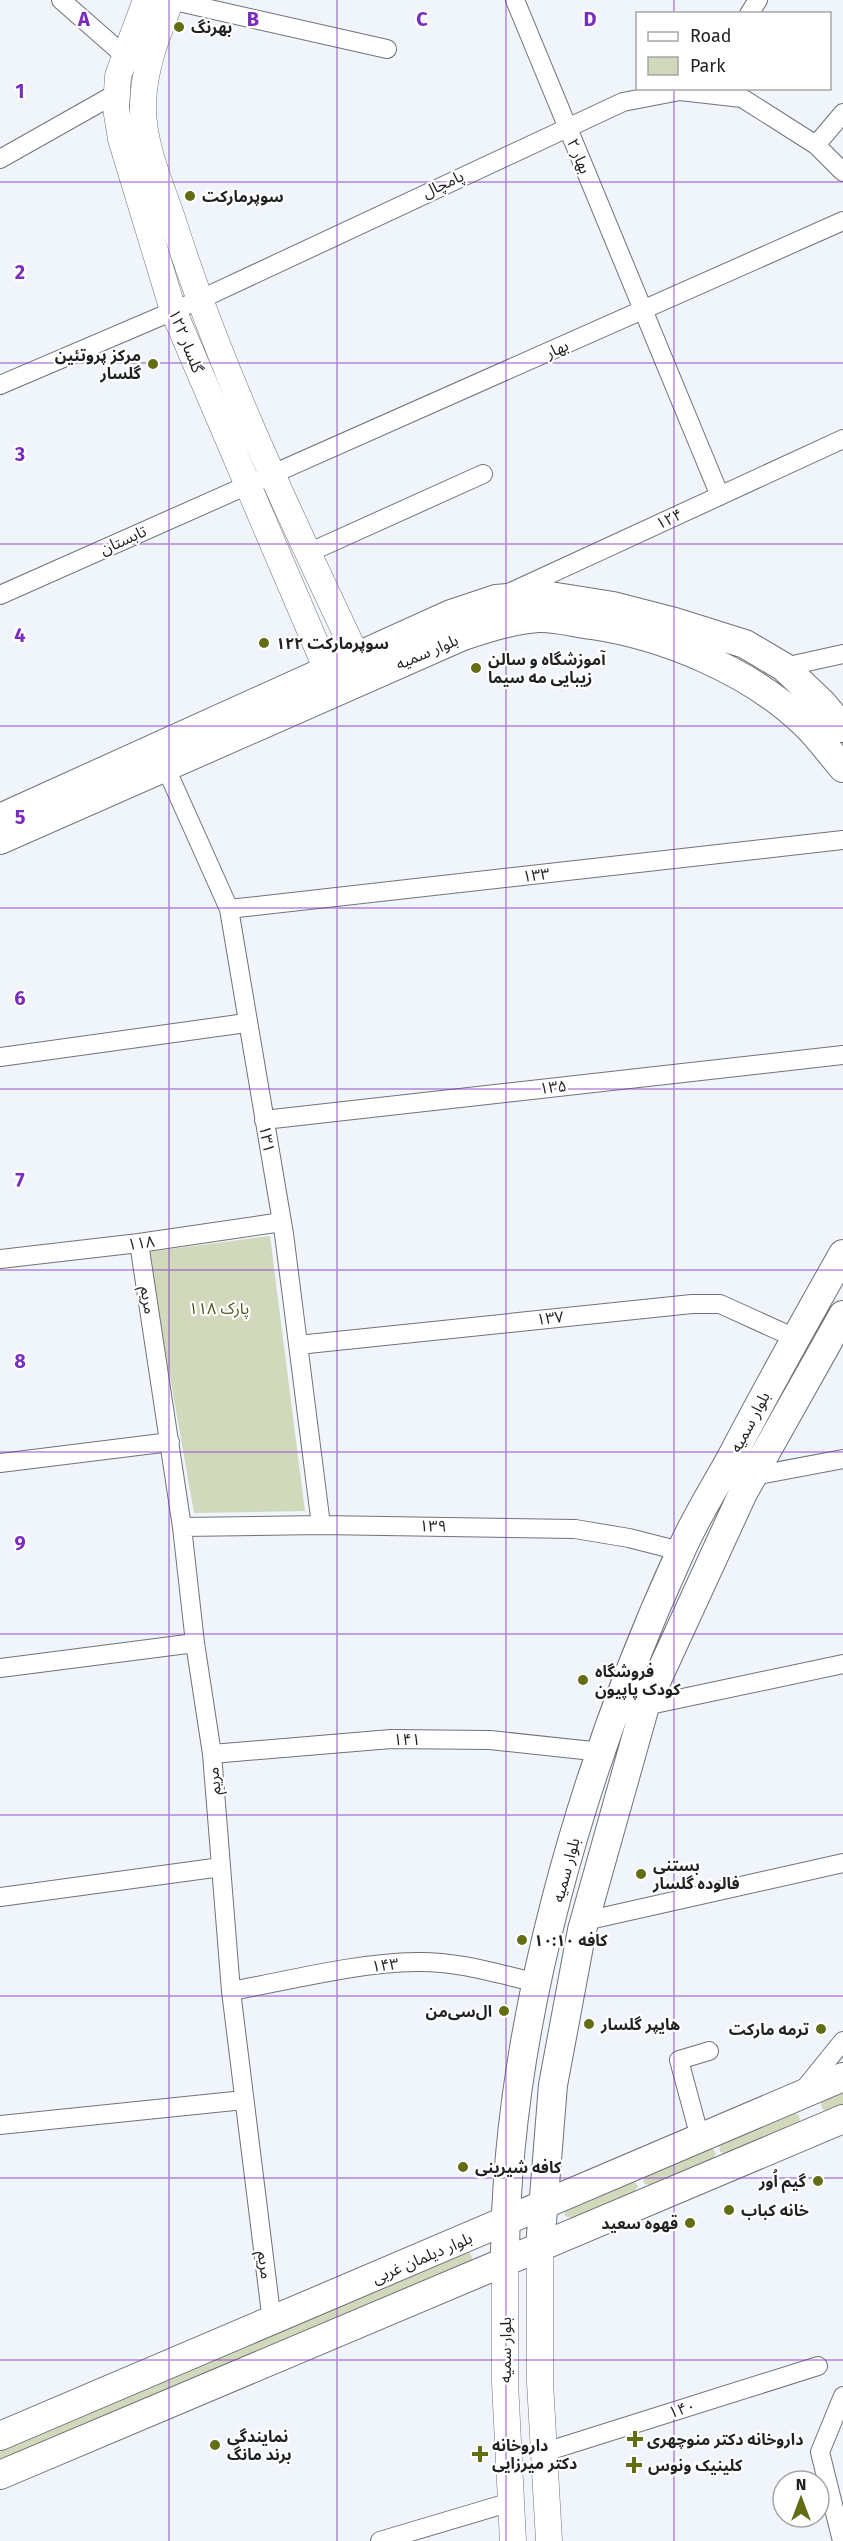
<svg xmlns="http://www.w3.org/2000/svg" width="843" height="2541" viewBox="0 0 843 2541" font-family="'Fira Sans','Noto Sans Arabic',sans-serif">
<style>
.green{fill:#d2d8bb}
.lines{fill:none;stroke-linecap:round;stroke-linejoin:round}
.street-casing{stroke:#6f7378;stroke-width:20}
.secondary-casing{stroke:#6f7378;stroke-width:27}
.primary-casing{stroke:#6f7378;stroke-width:30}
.street{stroke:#fff;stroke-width:18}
.secondary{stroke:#fff;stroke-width:26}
.primary{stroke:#fff;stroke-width:28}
.grid{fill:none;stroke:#7b2cbf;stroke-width:1.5;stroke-opacity:0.55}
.poi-dot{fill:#626d14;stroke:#fff;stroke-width:2}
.labels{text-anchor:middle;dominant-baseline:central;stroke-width:4.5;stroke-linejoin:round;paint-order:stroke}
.poi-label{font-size:16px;font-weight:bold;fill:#1f2123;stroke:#fff;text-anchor:start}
.street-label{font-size:16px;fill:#1f2123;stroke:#fff}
.park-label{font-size:16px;fill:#4d541c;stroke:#fff}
.grid-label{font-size:20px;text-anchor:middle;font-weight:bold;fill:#7b2cbf;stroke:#fff;stroke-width:4.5;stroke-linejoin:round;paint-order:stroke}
</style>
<rect width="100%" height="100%" fill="#f0f5fb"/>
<path class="green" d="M 270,1236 L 305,1511 L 194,1513 L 148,1252 Z
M 843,2091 L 843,2105 L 829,2111 L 822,2109 L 821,2102 Z
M 792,2113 L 799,2115 L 800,2122 L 727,2154 L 720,2152 L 719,2145 Z
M 712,2148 L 716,2153 L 713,2159 L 651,2185 L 644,2184 L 643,2176 Z
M 633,2180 L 638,2186 L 634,2192 L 572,2218 L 565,2216 L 564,2209 Z
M 464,2251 L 470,2253 L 474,2263 L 0,2465 L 0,2442 Z"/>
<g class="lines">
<g class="street-casing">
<path id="street" d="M 61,0 L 125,56
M 170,0 L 387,49
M 515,0 L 720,496
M 749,14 L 758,0
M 816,145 L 843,113
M 0,159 L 117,93
M 0,385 L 199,300 L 623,102 L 680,91 L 742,98 L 816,145 L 843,172
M 308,553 L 483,474
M 511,592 L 843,439
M 0,595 L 843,221
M 784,667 L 843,654
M 165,766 L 229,909 L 284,1234 L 321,1525
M 229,909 L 843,840
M 0,1057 L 246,1023
M 264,1120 L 843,1055
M 139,1243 L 182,1527 L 195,1643 L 212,1754 L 231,1991 L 272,2322
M 0,1259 L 139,1243 L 282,1222
M 298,1345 L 692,1304 L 720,1304 L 795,1338
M 0,1463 L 170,1442
M 753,1476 L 843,1459
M 182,1527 L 321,1525 L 575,1529 L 629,1538 L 680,1551
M 0,1668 L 195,1643
M 645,1706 L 843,1664
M 212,1754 L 391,1739 L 490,1740 L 602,1752
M 0,1897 L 221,1867
M 585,1921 L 843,1863
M 231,1991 C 292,1980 355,1963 416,1962 C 458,1961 498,1974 538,1983
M 801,2093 L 843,2041
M 0,2125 L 244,2100
M 700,2138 L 679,2060 L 709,2051
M 545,2452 L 818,2366
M 380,2541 L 511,2502
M 842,2541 L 820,2452 L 843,2396"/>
</g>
<g class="secondary-casing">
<path id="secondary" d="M 146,0 L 118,76 L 116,108 L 121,139 L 173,310 L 327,670
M 171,0 C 157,35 144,67 143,104 C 142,143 160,183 172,218 C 220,370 289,513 357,657
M 540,2247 L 540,2382 L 549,2541
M 505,2262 L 505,2383 L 513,2541"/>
</g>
<g class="primary-casing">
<path id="primary" d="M 0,818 L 451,614 L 496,599 L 544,595 L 613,606 L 675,622 L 745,644 L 784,667 L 823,704 L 843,728
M 0,840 L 463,636 C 488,628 512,620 538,618 C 555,617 575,623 592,625 C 665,636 750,671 804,723 C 818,736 830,753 843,768
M 540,2247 L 553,2085 L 582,1930 L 645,1706 L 743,1493 L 843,1315
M 505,2262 C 505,2028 583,1765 680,1553 C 694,1520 714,1489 731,1458 C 767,1389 805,1321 843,1254
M 0,2436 L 843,2077
M 0,2475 L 843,2119"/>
</g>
<use href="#street" class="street"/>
<use href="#secondary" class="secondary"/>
<use href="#primary" class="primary"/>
</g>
<path class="grid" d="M 169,0 L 169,2541M 337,0 L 337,2541M 506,0 L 506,2541M 674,0 L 674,14M 674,88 L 674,2541M 0,182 L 843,182M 0,363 L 843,363M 0,544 L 843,544M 0,726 L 843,726M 0,908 L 843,908M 0,1089 L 843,1089M 0,1270 L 843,1270M 0,1452 L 843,1452M 0,1634 L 843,1634M 0,1815 L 843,1815M 0,1996 L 843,1996M 0,2178 L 843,2178M 0,2360 L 843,2360"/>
<g class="poi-dot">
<circle cx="179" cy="27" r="6"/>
<circle cx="190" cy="196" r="6"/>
<circle cx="153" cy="364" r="6"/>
<circle cx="264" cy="643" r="6"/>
<circle cx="476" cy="668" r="6"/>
<circle cx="583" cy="1680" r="6"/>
<circle cx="641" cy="1874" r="6"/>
<circle cx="522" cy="1940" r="6"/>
<circle cx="504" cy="2011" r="6"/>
<circle cx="589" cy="2024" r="6"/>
<circle cx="821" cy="2029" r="6"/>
<circle cx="463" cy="2167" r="6"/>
<circle cx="818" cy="2181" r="6"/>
<circle cx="729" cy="2210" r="6"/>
<circle cx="690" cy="2223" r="6"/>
<path d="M632 2430h6v6h6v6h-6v6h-6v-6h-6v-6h6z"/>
<circle cx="215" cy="2445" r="6"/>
<path d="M477 2445h6v6h6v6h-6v6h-6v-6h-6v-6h6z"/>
<path d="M631 2456h6v6h6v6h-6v6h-6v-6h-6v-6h6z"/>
</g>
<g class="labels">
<g class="poi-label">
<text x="191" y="27">بهرنگ</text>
<text x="202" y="196">سوپرمارکت</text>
<text x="141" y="355" text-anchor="end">مرکز پروتئین<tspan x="141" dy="18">گلسار</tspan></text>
<text x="276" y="643">سوپرمارکت ۱۲۲</text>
<text x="488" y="659">آموزشگاه و سالن<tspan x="488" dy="18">زیبایی مه سیما</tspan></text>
<text x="595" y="1671">فروشگاه<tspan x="595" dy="18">کودک پاپیون</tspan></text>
<text x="653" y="1865">بستنی<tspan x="653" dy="18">فالوده گلسار</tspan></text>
<text x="534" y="1940">کافه ۱۰:۱۰</text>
<text x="492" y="2011" text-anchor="end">ال‌سی‌من</text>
<text x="601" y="2024">هایپر گلسار</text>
<text x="809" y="2029" text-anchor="end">ترمه مارکت</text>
<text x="475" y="2167">کافه شیرینی</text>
<text x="806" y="2181" text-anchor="end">گیم اُور</text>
<text x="741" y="2210">خانه کباب</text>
<text x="678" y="2223" text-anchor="end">قهوه سعید</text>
<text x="227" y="2436">نمایندگی<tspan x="227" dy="18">برند مانگ</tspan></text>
<text x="647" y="2439">داروخانه دکتر منوچهری</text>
<text x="492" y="2445">داروخانه<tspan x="492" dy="18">دکتر میرزایی</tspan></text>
<text x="648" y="2465">کلینیک ونوس</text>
</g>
<g class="street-label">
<text transform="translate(579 156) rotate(67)">بهار ۲</text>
<text transform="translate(443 184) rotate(-25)">پامچال</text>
<text transform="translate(186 341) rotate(68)">گلسار ۱۲۲</text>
<text transform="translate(557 349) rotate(-24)">بهار</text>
<text transform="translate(669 519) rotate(-25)">۱۲۴</text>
<text transform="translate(123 540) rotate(-24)">تابستان</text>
<text transform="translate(427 652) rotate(-23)">بلوار سمیه</text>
<text transform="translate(536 875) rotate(-6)">۱۳۳</text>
<text transform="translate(553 1087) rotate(-6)">۱۳۵</text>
<text transform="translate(267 1139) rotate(80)">۱۳۱</text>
<text transform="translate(141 1243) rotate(-8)">۱۱۸</text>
<text transform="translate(148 1300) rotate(81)">مریم</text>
<text transform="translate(550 1318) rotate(-6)">۱۳۷</text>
<text transform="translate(750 1422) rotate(-62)">بلوار سمیه</text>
<text transform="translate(433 1526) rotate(1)">۱۳۹</text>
<text x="407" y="1739">۱۴۱</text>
<text transform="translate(214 1781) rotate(-95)">مریم</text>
<text transform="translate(566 1870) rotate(-75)">بلوار سمیه</text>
<text transform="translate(385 1965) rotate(-6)">۱۴۳</text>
<text transform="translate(422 2258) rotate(-23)">بلوار دیلمان غربی</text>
<text transform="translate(265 2265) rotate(83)">مریم</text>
<text transform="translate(505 2350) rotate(-90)">بلوار سمیه</text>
<text transform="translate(682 2409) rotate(-17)">۱۴۰</text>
</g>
<g class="park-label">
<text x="219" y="1308">پارک ۱۱۸</text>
</g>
</g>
<g class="grid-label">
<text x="84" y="26">A</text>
<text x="253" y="26">B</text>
<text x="422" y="26">C</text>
<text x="590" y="26">D</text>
<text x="20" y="98">1</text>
<text x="20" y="279">2</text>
<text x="20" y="461">3</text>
<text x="20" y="642">4</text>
<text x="20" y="824">5</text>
<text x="20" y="1005">6</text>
<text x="20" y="1187">7</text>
<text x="20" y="1368">8</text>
<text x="20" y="1550">9</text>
</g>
<rect x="636" y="12" width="195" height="78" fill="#ffffff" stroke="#a5a6a7" stroke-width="1.5"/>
<rect x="648" y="32" width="30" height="9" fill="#ffffff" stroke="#a5a6a7" stroke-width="1.5"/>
<text x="690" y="42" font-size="18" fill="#1f2123">Road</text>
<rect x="648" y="57" width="30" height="18" fill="#d2d8bb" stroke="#a5a6a7" stroke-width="1.5"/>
<text x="690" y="72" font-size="18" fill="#1f2123">Park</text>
<g transform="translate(801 2499)"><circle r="28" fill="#ffffff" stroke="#a5a6a7" stroke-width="1.5"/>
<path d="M0-4.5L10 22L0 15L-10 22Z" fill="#626d14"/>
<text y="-9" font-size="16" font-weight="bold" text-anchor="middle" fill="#1f2123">N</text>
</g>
</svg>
